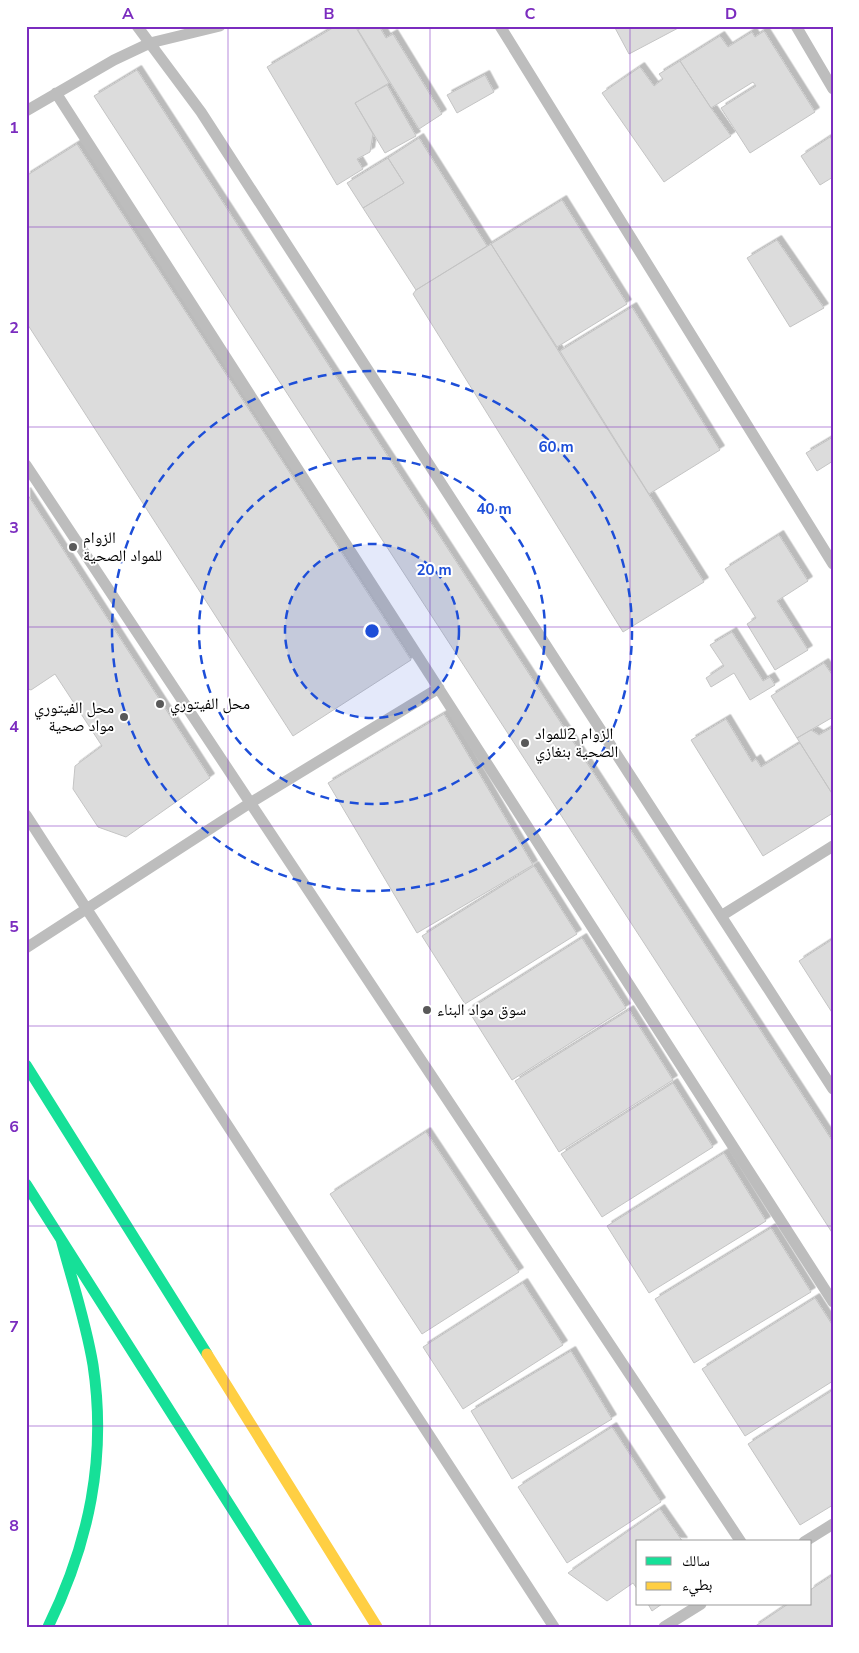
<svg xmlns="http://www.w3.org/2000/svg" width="859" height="1653" viewBox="0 0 859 1653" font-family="'Nunito Sans','Noto Naskh Arabic',sans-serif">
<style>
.building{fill:#dcdcdc;stroke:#c4c4c4;filter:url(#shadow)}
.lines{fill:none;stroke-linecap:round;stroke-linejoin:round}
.lane{stroke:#bdbdbd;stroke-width:11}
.fast{stroke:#16e098;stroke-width:11}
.slow{stroke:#ffcf43;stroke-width:11}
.grid{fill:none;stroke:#7b2cbf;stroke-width:1;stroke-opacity:0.55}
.ring{fill:none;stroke:#1d4ed8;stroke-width:2.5;stroke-dasharray:9 6}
.poi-dot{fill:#595959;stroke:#fff;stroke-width:2}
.labels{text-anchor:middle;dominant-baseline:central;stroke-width:4;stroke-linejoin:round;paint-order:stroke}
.poi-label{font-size:16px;fill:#000;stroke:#fff;text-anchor:start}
.centre{fill:#1d4ed8;stroke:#fff;stroke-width:2.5}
.ring-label{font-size:15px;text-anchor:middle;font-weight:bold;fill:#1d4ed8;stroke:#fff;stroke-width:4;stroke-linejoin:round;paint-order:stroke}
.neatline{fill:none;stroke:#7b2cbf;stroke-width:2}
.grid-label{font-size:16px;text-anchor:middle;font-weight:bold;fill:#7b2cbf}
</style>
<defs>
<filter id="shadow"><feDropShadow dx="4.5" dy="-4.5" stdDeviation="0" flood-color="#0004"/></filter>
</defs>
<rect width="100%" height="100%" fill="#fff"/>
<path class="building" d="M 336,26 L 355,26 L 389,83 L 355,103 L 373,134 L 370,152 L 357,159 L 363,169 L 337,185 L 267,67 Z
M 364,26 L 379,26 L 386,38 L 393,34 L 442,114 L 419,129 L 358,30 Z
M 614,26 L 682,26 L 629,54 Z
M 764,31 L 815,112 L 750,153 L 721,108 L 756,86 L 753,82 L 711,108 L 680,61 L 720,36 L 728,47 L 752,32 L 755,37 Z
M 680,61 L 711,108 L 731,136 L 664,182 L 602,93 L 640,67 L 654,86 L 663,79 L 659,74 Z
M 137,70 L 833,1142 L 833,1234 L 94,96 Z
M 485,75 L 494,92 L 457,113 L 447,95 Z
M 387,85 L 416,136 L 385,153 L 355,103 Z
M 830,137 L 833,141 L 833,177 L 820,185 L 801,156 Z
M 419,138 L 487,246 L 416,290 L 363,208 L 404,183 L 388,158 Z
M 77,144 L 411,660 L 293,736 L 26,322 L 26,176 Z
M 388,158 L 404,183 L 363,208 L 347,183 Z
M 562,200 L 627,304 L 557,347 L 491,244 Z
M 777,240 L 824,308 L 790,327 L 747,258 Z
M 491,244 L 704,582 L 623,632 L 413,294 L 416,290 Z
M 632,307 L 720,450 L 649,494 L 560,351 Z
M 833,437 L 833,461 L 817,471 L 806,453 Z
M 26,492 L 210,778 L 126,837 L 98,827 L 73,789 L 75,766 L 102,746 L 55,674 L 31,690 L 26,688 Z
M 779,535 L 808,581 L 777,601 L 808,650 L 775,670 L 747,624 L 756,618 L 725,569 Z
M 732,632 L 763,681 L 770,677 L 775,685 L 750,700 L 734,673 L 711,687 L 706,678 L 724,666 L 710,645 Z
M 824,663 L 833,676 L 833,717 L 797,738 L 771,696 Z
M 444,714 L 533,865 L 417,933 L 328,783 Z
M 726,719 L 752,762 L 756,759 L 761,767 L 800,743 L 833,795 L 833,813 L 763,856 L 691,740 Z
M 833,727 L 833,795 L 797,738 L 811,730 L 819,735 Z
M 534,866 L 577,934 L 465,1004 L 422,936 Z
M 582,938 L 626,1008 L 512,1080 L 468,1010 Z
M 833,939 L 833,1014 L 799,961 Z
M 629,1010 L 673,1080 L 559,1152 L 515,1081 Z
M 673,1083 L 713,1147 L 602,1217 L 561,1154 Z
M 426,1132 L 519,1272 L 422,1334 L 330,1194 Z
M 724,1153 L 766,1221 L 649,1293 L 607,1226 Z
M 771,1228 L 811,1292 L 694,1363 L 655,1299 Z
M 523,1283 L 563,1345 L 463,1409 L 423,1347 Z
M 815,1298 L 833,1326 L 833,1381 L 745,1436 L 702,1369 Z
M 571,1351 L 612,1419 L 512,1479 L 471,1411 Z
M 833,1390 L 833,1505 L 800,1525 L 748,1444 Z
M 612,1427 L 661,1502 L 567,1563 L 518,1487 Z
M 660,1509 L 683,1542 L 638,1542 L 638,1590 L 633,1583 L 607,1601 L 568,1573 Z
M 833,1575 L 833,1627 L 754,1627 L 788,1604 L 810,1604 L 810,1590 Z
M 648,1604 L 662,1604 L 652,1611 Z"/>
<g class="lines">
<path class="lane" d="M 137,26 L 201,112 L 833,1089
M 500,26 L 833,564
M 796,26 L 833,89
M 56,93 L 833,1302
M 26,111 L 114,60 L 150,43 L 220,26
M 26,465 L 741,1542
M 26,815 L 86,908 L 554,1627
M 721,916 L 833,846
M 26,948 L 250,803 L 439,688
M 804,1542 L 833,1524
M 664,1627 L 701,1604"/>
<path class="fast" d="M 26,1065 L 207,1354
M 26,1184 L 307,1627
M 48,1627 C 89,1543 107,1458 93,1365 C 86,1322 72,1281 61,1239"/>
<path class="slow" d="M 207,1354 L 377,1627"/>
</g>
<path class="grid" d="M 228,26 L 228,1627M 430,26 L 430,1627M 630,26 L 630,1627M 26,227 L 833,227M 26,427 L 833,427M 26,627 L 833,627M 26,826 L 833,826M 26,1026 L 833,1026M 26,1226 L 833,1226M 26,1426 L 833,1426"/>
<circle cx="372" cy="631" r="87" fill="#1d4ed8" fill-opacity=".12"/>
<g class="ring">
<circle cx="372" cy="631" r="87"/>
<circle cx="372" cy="631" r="173"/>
<circle cx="372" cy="631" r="260"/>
</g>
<g class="poi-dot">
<circle cx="73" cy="547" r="5"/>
<circle cx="160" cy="704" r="5"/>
<circle cx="124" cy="717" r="5"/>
<circle cx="525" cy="743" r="5"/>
<circle cx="427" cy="1010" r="5"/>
</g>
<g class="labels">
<g class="poi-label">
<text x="83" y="538">الزوام<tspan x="83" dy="18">للمواد الصحية</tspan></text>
<text x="170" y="704">محل الفيتوري</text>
<text x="114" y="708" text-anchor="end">محل الفيتوري<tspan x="114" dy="18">مواد صحية</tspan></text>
<text x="535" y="734">الزوام 2للمواد<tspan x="535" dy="18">الصحية بنغازي</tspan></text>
<text x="437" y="1010">سوق مواد البناء</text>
</g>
</g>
<circle cx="372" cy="631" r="8" class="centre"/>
<g class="ring-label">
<text x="556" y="452">60 m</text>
<text x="494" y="514">40 m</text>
<text x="434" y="575">20 m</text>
</g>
<rect width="859" height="1653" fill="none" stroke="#ffffff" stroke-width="55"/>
<rect x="636" y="1540" width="175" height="65" fill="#ffffff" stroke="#999999"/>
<rect x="646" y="1557" width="25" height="8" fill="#16e098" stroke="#999999"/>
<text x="682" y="1566" font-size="15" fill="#000000">سالك</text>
<rect x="646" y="1582" width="25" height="8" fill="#ffcf43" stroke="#999999"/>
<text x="682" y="1590" font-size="15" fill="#000000">بطيء</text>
<rect x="28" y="28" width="804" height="1598" class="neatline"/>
<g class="grid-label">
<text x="128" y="19">A</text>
<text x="329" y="19">B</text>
<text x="530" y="19">C</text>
<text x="731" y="19">D</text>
<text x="14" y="133">1</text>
<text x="14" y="333">2</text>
<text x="14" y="533">3</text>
<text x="14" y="732">4</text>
<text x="14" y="932">5</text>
<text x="14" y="1132">6</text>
<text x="14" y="1332">7</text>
<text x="14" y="1531">8</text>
</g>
</svg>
